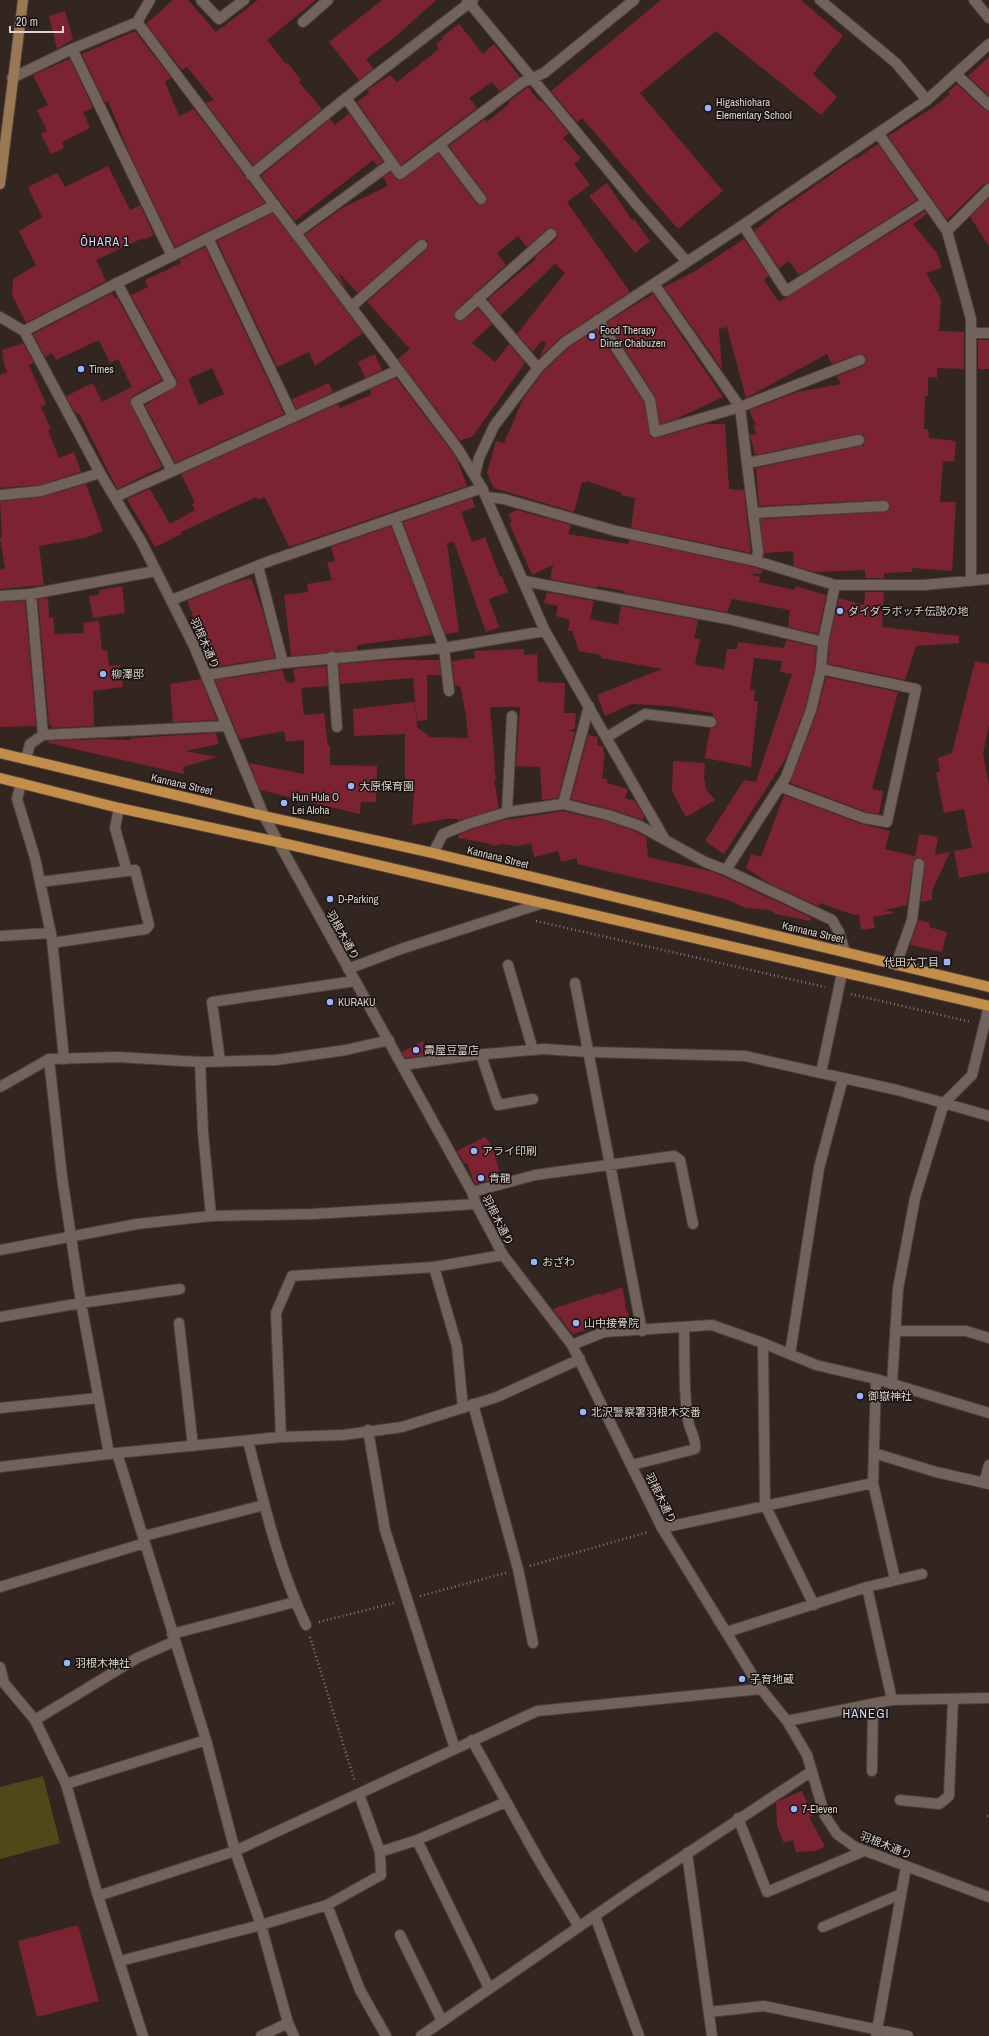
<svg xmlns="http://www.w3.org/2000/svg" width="989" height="2036" viewBox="0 0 989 2036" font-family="'Archivo Narrow','Noto Sans JP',sans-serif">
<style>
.green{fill:#51481a}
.building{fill:#7b2331;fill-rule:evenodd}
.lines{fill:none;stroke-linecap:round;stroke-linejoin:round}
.service-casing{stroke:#4d413d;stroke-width:12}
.minor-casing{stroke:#4d413d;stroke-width:12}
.secondary-casing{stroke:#4d413d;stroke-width:12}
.primary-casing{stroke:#4d413d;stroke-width:12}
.path{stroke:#857a75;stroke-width:2.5;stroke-dasharray:1 3;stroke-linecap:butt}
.service{stroke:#71625c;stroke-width:10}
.minor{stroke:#71625c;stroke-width:10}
.secondary{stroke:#9a7853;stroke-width:10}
.primary{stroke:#c48e49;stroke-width:10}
.poi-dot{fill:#96b6fd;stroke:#16100e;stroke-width:1.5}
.labels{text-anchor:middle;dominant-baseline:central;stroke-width:3;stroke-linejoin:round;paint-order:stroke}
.poi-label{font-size:11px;fill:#ddd4d0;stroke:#16100e;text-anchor:start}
.street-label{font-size:11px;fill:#ddd4d0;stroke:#16100e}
.neighbourhood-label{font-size:12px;letter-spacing:1px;fill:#d1ddf9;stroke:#16100e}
.quarter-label{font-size:13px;letter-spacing:1px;fill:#d1ddf9;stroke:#16100e}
</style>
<rect width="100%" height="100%" fill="#332620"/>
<path class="green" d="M 43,1776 L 60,1843 L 0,1859 L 0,1787 Z"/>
<path class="building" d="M 173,0 L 188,0 L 216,32 L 258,0 L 316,0 L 267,40 L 286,64 L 287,62 L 301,80 L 299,82 L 322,109 L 253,165 L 206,103 L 214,100 L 187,67 L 182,70 L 146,24 Z
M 382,0 L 436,0 L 395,37 L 366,59 L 374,69 L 359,80 L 329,42 Z
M 661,0 L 801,0 L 843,36 L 813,74 L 837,97 L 821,115 L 716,31 L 640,93 L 723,191 L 678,229 L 582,118 L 577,122 L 551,91 Z
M 65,11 L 73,39 L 57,49 L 49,16 Z
M 459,24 L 483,54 L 494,44 L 520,77 L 500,91 L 492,82 L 469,98 L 477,108 L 401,165 L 357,102 L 369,93 L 367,90 L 390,75 L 397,82 L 439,49 L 436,44 L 443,39 L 442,37 Z
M 135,31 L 171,78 L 165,82 L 179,116 L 194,109 L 265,203 L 175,247 L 130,155 L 108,101 L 105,103 L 82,54 Z
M 989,57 L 989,96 L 968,76 Z
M 70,59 L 93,108 L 83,112 L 90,128 L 62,142 L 64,148 L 51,154 L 41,134 L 47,131 L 37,110 L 48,105 L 33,75 Z
M 957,84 L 985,110 L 989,111 L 989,183 L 984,184 L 947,220 L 888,136 L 935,106 L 950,94 L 948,92 Z
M 528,87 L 539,101 L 541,100 L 569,133 L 563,138 L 581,158 L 574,164 L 590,185 L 567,202 L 630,292 L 560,338 L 540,357 L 546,343 L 541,341 L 533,352 L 517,334 L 565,273 L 555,264 L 501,315 L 488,299 L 536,259 L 535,257 L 556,239 L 557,232 L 553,228 L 549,228 L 527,247 L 518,236 L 497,253 L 506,265 L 456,310 L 454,317 L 458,321 L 462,321 L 478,308 L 492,324 L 472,343 L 495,362 L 509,344 L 525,363 L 473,436 L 460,441 L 398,359 L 410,349 L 367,302 L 426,250 L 428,247 L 427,241 L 424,239 L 418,240 L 358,293 L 338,272 L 346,289 L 305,235 L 342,208 L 388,186 L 383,177 L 391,172 L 397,180 L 401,180 L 438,153 L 476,203 L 479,205 L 485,204 L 487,201 L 486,195 L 449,146 L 485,119 L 487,122 L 509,104 L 508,102 Z
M 349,113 L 383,162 L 377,166 L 373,160 L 295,221 L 261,176 L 330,119 L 335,125 Z
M 878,144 L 917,200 L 799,275 L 789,261 L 779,268 L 754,231 L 777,212 L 855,158 L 856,159 Z
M 108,166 L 130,210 L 140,205 L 154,235 L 143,240 L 143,238 L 96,260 L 106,281 L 26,323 L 12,295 L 13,279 L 36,265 L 19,231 L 42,217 L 28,187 L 57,173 L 65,187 Z
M 607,183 L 632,220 L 634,219 L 650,241 L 635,253 L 589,196 Z
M 989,198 L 989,246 L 970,217 Z
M 925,211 L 927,214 L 913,224 L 937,253 L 942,268 L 926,273 L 941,299 L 939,331 L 964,332 L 964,369 L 937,368 L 937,378 L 928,377 L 928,396 L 925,396 L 924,429 L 928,429 L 929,438 L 956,441 L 954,462 L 943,461 L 940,502 L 956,502 L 952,571 L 912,568 L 912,572 L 884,573 L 884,578 L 865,578 L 865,570 L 815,572 L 794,566 L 793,551 L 765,553 L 764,557 L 760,519 L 884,512 L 890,509 L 890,503 L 884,500 L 759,506 L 756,468 L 860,446 L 864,445 L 865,439 L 864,435 L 858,434 L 755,455 L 750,435 L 756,434 L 753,425 L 756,425 L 749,410 L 797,392 L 841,384 L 837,376 L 863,366 L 866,361 L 866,358 L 864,355 L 858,354 L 832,364 L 827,354 L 746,398 L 727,327 L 719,329 L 722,369 L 664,287 L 697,270 L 744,239 L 769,276 L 764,280 L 779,302 Z
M 273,213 L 363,333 L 315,366 L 309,352 L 277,367 L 217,241 Z
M 205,247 L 284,414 L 175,463 L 145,405 L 174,388 L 177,384 L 177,380 L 131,295 L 148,287 L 145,280 L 181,263 L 179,260 ZM 212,368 L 224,394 L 199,405 L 188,379 Z
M 112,293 L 115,298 L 117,297 L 119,301 L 162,380 L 133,396 L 130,402 L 162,467 L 117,489 L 79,413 L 77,414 L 73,409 L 66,396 L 93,383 L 102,402 L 132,387 L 118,359 L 110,363 L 99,340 L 56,360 L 52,353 L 45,357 L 33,334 Z
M 653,294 L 723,397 L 676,419 L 660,424 L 655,396 L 607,322 Z
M 596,329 L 644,402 L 650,437 L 657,438 L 706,424 L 725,424 L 729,489 L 744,490 L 751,553 L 631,528 L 635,498 L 621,495 L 622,493 L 587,481 L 587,483 L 582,482 L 574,512 L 494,488 L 487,473 L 496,441 L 504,443 L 523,399 L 543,372 L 568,348 Z
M 978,340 L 989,340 L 989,369 L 978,369 Z
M 23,343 L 34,363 L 29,365 L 46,404 L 41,407 L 51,429 L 48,430 L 59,458 L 74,452 L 81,472 L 40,485 L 0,488 L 0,375 L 7,372 L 2,357 L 4,356 L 2,350 Z
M 375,354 L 382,370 L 365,378 L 358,362 Z
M 396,378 L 453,453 L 458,462 L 467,486 L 289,547 L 265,497 L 258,500 L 256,497 L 181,532 L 182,534 L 155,547 L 127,499 L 150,489 L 170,524 L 195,510 L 192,504 L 195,503 L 181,474 L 338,404 L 340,408 L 370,395 L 371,389 Z
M 329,383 L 333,392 L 296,409 L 292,399 Z
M 86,484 L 103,531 L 85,538 L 39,546 L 44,585 L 0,589 L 0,569 L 5,568 L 0,538 L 2,537 L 0,501 L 42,497 Z
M 472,498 L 475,507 L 461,512 L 472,542 L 485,537 L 500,577 L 502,576 L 508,592 L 489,599 L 499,627 L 486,632 L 454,542 L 447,543 L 459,632 L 445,634 L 403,522 Z
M 517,510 L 571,525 L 568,534 L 628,544 L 629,540 L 754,567 L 762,570 L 761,574 L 749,574 L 760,577 L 759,582 L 795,590 L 795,586 L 826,595 L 818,634 L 788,627 L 790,610 L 732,599 L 727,612 L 623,593 L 624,591 L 597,586 L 597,588 L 550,579 L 553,565 L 532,575 L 509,523 L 512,522 L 508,514 Z
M 391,526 L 432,635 L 357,645 L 357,650 L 291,656 L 284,595 L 308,592 L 307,584 L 332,580 L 327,563 L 335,561 L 331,547 Z
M 251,578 L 264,615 L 275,658 L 214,667 L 207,637 L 202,639 L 187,601 L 228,584 Z
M 122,586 L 125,613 L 93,618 L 89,596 L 99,595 L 99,590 Z
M 547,592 L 594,601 L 590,619 L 618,625 L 621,606 L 698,620 L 694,638 L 700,639 L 695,665 L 724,669 L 727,649 L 737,649 L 738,642 L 784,648 L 786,640 L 816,647 L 815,668 L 805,708 L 786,758 L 724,854 L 705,841 L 744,780 L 756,782 L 792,674 L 780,672 L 782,661 L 754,658 L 750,689 L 755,690 L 754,701 L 758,701 L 751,767 L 705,758 L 710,728 L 714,728 L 717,723 L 717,719 L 713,716 L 713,713 L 669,706 L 632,704 L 605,716 L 597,695 L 662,669 L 601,658 L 601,655 L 579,651 L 572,631 L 568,631 L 570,620 L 556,616 L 558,606 L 544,603 Z
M 865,592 L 884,592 L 882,627 L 959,636 L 959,643 L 916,646 L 905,680 L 828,664 L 829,643 L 839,598 L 864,605 Z
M 45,598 L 48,599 L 49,618 L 53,617 L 55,634 L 84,633 L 83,623 L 99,621 L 102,650 L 107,650 L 109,666 L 120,665 L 123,687 L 93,691 L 94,726 L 51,728 L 52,725 L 49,725 L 38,599 Z
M 25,601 L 36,726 L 0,727 L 0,602 Z
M 524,649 L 524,655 L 537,654 L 538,682 L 565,683 L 564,713 L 576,713 L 575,728 L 569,731 L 575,732 L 558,798 L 542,800 L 540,767 L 516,766 L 520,707 L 490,707 L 495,765 L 494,765 L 496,780 L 494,780 L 499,808 L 458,821 L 458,819 L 447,819 L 412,825 L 414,788 L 405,787 L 405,734 L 354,736 L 353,709 L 415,702 L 417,727 L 430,737 L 468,738 L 466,715 L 460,686 L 455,686 L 452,661 L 475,658 L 474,651 Z
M 389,660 L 439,660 L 441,675 L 427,675 L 427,720 L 417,721 L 413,678 L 340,684 L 339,664 Z
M 975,661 L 989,664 L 989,725 L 983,754 L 989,785 L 989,872 L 959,878 L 954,851 L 972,848 L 964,809 L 944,813 L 936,773 L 940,771 L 938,758 L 952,753 Z
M 326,666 L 328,686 L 301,688 L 304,715 L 324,713 L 328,745 L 330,746 L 330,765 L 377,766 L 376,802 L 361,802 L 360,814 L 260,790 L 249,763 L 304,774 L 304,740 L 286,742 L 284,731 L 242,739 L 239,738 L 215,680 L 282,670 L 287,683 L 295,682 L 293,669 Z
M 826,677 L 898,692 L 872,789 L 883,791 L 879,814 L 866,812 L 790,783 L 817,712 Z
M 201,679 L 217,720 L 173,722 L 170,684 Z
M 216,733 L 219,744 L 185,751 L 217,757 L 183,767 L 184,774 L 48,743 L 49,741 L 102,739 L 131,740 L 131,738 Z
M 588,735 L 598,737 L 597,745 L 604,747 L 603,752 L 605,753 L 603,765 L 604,766 L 602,778 L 608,780 L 607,783 L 628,789 L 625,798 L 635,801 L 644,816 L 643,820 L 610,809 L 571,799 Z
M 673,761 L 705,763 L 704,777 L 706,789 L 715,800 L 686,817 L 672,791 Z
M 784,795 L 862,824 L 890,831 L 885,849 L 915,856 L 919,834 L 938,837 L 935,855 L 950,852 L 932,891 L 932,900 L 921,902 L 925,864 L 923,859 L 917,858 L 913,863 L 907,905 L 885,910 L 895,913 L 873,917 L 875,928 L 861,930 L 859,915 L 854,915 L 820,903 L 818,906 L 767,882 L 746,868 L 751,854 L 761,857 Z
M 563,811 L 606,821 L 637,832 L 646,837 L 648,857 L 714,872 L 812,918 L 810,921 L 776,914 L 769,910 L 745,908 L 728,900 L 706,894 L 577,864 L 577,858 L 561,862 L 558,851 L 534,857 L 531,843 L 518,846 L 502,844 L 492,846 L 492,844 L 458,838 L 458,835 L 470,830 L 504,820 Z
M 919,920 L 930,923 L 929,927 L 947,932 L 942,952 L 910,945 Z
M 423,1041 L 431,1055 L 405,1058 L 402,1052 Z
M 485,1137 L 493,1148 L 500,1174 L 496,1179 L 475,1184 L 467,1163 L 465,1164 L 457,1151 Z
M 622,1287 L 626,1304 L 625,1306 L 630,1318 L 615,1324 L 614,1320 L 573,1334 L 553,1309 L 601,1293 L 601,1295 Z
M 802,1791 L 813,1816 L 809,1817 L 825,1846 L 815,1851 L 796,1852 L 793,1840 L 784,1843 L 777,1826 L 776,1802 Z
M 78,1925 L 99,2001 L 37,2017 L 18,1941 Z"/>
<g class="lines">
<g class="service-casing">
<path id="service" d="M 201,0 L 219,19 L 244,0
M 820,0 L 896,63 L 927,100
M 974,0 L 989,18
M 303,22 L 328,0
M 72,49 L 172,256
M 956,74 L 989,105
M 440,145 L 481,199
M 251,175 L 346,98 L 392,163
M 743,225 L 786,291 L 926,202
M 947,231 L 989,189
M 208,238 L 293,417
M 117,283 L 171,383 L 136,402 L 172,471
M 478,298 L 538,368
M 351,307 L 422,245
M 460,315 L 551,234
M 598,320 L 650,400 L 655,432 L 740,407 L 860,360
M 748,463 L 859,440
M 0,495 L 41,491 L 100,473
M 115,497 L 398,370
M 753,513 L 884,506
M 395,519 L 444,648 L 449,691
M 258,566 L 283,663
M 524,581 L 728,619 L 823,642
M 31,594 L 43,735
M 0,596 L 31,594 L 156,571
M 172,600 L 267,562 L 482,488
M 332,657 L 337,727
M 607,737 L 645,714 L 711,722
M 21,783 L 17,799 L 35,858 L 52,939 L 64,1059
M 781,787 L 864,818 L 887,822 L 916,689 L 821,669
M 563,804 L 589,706
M 507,812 L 512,716
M 40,882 L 127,871
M 0,936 L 51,933
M 52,943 L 146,929 L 149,925 L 135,870 L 127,871 L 115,828 L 119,808
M 508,965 L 533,1050
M 896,965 L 912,920 L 919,864
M 348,969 L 401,949 L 543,903
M 575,983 L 642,1331
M 481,1055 L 498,1105 L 533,1099
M 49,1059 L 62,1177 L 81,1303 L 109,1454
M 220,1061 L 212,1002 L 355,981
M 200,1062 L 203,1132 L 211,1216
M 944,1103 L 989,1116
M 472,1192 L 535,1175 L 674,1156 L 680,1160 L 693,1224
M 434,1267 L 457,1346 L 463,1408
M 0,1317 L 81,1303 L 180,1289
M 179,1323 L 193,1446
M 895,1331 L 966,1331 L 989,1338
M 763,1343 L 765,1505 L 814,1605
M 876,1379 L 873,1483 L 895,1579
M 892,1384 L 898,1289 L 915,1198 L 944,1103 L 972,1075 L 989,1006
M 473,1404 L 518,1569 L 533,1643
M 0,1408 L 98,1398
M 368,1430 L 385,1530 L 455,1749
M 281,1437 L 276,1313 L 292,1276 L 434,1267 L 503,1255
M 248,1441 C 264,1503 278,1566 306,1625
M 117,1453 L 206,1740 L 235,1851 L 261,1925 L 288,2023 L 294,2036
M 874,1453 L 936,1472 L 989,1484
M 632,1465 L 695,1449 C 697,1440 689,1429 688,1420 C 683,1389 685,1357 684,1327
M 984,1483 L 989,1465
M 662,1528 L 873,1483
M 144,1536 L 264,1505
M 0,1587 L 145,1543
M 867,1587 L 892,1700
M 727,1632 L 867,1587 L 922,1574
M 172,1634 L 295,1602
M 35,1720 L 137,1658 L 175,1641
M 472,1740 L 537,1857 L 579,1927
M 872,1771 L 873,1704
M 66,1784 L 206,1740
M 900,1800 L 939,1804 L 949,1796 L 953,1699
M 738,1818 L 767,1892 L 864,1851
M 417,1840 L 489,1988
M 380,1852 L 417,1840 L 506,1802
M 327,1905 L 360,1990 L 386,2036
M 595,1916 L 639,2036
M 823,1927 L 901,1894
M 400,1935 L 442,2021
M 120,1961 L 261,1925 L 327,1905 L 381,1875 L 380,1852 L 359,1794
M 261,2036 L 288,2023"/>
</g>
<g class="minor-casing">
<path id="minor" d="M 467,0 L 637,205 L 687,262
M 137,22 L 458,449 L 482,488 L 545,631 L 664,838
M 12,78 L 72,49 L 137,22 L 150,0
M 346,98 L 473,0
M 878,133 L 947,231 L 971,319 L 971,581
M 296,233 L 392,163 L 400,174 L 523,82 L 544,73 L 634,0
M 654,284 L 740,407 L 758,552 L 756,561
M 0,317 L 24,331 L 100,473 L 141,541 L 194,646 L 264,816 L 472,1192 L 476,1204 L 503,1255 L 572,1345 L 662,1528 L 761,1689 L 787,1721 L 807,1755 L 825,1816 L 837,1834 L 855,1847 L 989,1897
M 24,331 L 117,283 L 275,205
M 971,333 L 989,333
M 475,474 L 479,458 L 494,426 L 538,368 L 564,343 L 743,225 L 927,100 L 989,44
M 486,497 L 504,499 L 616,531 L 756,561 L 835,585 L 924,585 L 989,579
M 207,675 L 283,663 L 444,648 L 545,631
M 26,759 L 30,744 L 43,735 L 226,726
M 433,853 L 443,834 L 468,824 L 507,812 L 563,804 L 608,815 L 640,826 L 705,862 L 726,870 L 832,920 L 839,932 L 845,952
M 726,870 L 786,777 L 811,710 L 821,669 L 823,642 L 835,585
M 403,1065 L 474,1055 L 544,1049 L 589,1052 L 745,1056 L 897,1090 L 944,1103
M 821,1073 L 842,973
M 0,1087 L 49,1059 L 118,1057 L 200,1062 L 276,1060 L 346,1050 L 389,1040
M 0,1250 L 137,1224 L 211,1216 L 313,1214 L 476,1204
M 572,1345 L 604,1332 L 712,1325 L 763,1343 L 816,1365 L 876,1379 L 989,1413
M 790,1354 L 819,1168 L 843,1078
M 0,1467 L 117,1453 L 281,1437 L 343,1435 L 402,1427 L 497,1397 L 580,1359
M 0,1667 L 4,1683 L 35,1720 L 66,1784 L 98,1896 L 143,2036
M 787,1721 L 892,1700 L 989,1698
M 687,1853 L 712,2036
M 98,1896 L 235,1851 L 537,1711 L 761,1689
M 709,2012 L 764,2006 L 908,2036
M 421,2036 L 635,1888 L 812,1771
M 876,2036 L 906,1867"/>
</g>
<g class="secondary-casing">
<path id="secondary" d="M 0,184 L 23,0"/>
</g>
<g class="primary-casing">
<path id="primary" d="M 0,753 L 264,816 L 433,853 L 989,987
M 0,778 L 119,808 L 278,842 L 989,1006"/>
</g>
<path class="path" d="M 536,921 L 825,987
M 851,994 L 971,1022
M 530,1566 L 648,1532
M 420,1596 L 506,1573
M 319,1622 L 394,1603
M 310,1637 L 355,1782
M 987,1816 L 989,1816"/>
<use href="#service" class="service"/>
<use href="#minor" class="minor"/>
<use href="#secondary" class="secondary"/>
<use href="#primary" class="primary"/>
</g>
<g class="poi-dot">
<circle cx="708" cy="108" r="4"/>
<circle cx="592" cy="336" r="4"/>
<circle cx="81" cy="369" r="4"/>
<circle cx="840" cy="611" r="4"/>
<circle cx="103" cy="674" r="4"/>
<circle cx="351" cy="786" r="4"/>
<circle cx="284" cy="803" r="4"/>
<circle cx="330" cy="899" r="4"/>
<rect x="943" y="958" width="8" height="8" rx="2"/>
<circle cx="330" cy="1002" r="4"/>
<circle cx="416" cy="1050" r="4"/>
<circle cx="474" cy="1151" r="4"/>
<circle cx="481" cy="1178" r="4"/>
<circle cx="534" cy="1262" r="4"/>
<circle cx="576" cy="1323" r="4"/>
<circle cx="860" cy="1396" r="4"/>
<circle cx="583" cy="1412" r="4"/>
<circle cx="67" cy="1663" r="4"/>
<circle cx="742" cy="1679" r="4"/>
<circle cx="794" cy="1809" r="4"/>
</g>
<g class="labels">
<g class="poi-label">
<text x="716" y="102">Higashiohara<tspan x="716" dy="13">Elementary School</tspan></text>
<text x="600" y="330">Food Therapy<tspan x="600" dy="13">Diner Chabuzen</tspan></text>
<text x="89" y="369">Times</text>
<text x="848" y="611">ダイダラボッチ伝説の地</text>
<text x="111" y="674">柳澤邸</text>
<text x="359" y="786">大原保育園</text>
<text x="292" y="797">Hun Hula O<tspan x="292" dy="13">Lei Aloha</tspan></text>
<text x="338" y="899">D-Parking</text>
<text x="939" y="962" text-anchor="end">代田六丁目</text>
<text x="338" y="1002">KURAKU</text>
<text x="424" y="1050">壽屋豆富店</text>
<text x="482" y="1151">アライ印刷</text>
<text x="489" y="1178">青龍</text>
<text x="542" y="1262">おざわ</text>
<text x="584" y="1323">山中接骨院</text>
<text x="868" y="1396">御嶽神社</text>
<text x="591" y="1412">北沢警察署羽根木交番</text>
<text x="75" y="1663">羽根木神社</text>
<text x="750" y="1679">子育地蔵</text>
<text x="802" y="1809">7-Eleven</text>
</g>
<g class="street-label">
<text transform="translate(205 643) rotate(66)">羽根木通り</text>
<text transform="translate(182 784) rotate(13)">Kannana Street</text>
<text transform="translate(498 857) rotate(14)">Kannana Street</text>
<text transform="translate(813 932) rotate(13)">Kannana Street</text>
<text transform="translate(343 935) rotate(61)">羽根木通り</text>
<text transform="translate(498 1220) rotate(63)">羽根木通り</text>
<text transform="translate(661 1498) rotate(64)">羽根木通り</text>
<text transform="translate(886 1845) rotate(22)">羽根木通り</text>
</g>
<g class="neighbourhood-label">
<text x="105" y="242">ŌHARA 1</text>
</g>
<g class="quarter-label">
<text x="866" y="1713">HANEGI</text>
</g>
</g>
<path d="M10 26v6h53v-6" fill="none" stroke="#ddd4d0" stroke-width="2"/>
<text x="16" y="26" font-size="12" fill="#ddd4d0" stroke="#16100e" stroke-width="3" paint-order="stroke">20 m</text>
</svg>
